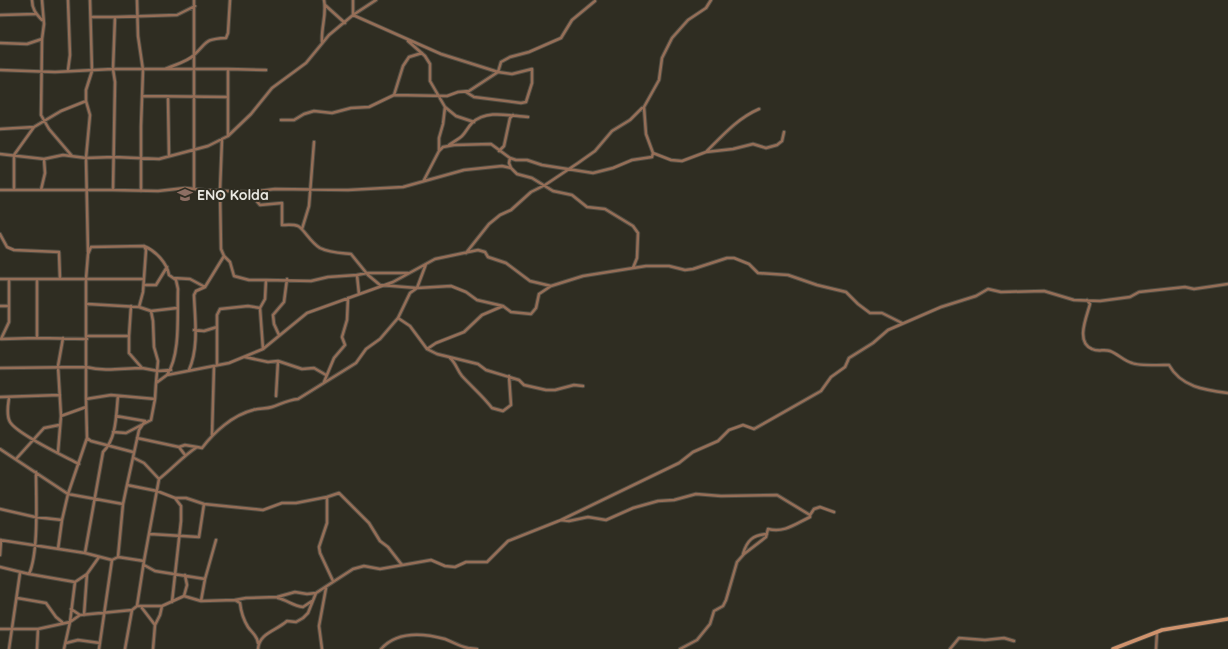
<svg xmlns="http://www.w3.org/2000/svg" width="1228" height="649" viewBox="0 0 1228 649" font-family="Quicksand,sans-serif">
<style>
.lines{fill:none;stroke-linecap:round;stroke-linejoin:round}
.street-casing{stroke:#4d4b41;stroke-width:4.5}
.secondary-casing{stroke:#4d4b41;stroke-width:5.5}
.street{stroke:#956e57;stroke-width:2.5}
.secondary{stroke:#d0936d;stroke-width:3.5}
.labels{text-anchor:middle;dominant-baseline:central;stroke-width:4;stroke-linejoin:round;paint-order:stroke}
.poi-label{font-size:14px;font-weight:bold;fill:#e9e8e1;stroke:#2f2d22;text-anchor:start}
</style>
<rect width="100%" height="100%" fill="#2f2d22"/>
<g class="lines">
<g class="street-casing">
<path id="street" d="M 32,0 C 32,9 36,14 42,20
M 42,0 L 44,24 L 42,39 L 41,115 L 49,129 L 72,156
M 137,0 L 138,36 L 143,70 L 141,126 L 141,191
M 353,0 L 353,15 L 441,54 L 498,72 L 512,74 L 532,69 L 532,83 L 526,102 L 521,103 L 474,97 L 466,92
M 325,5 L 345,23
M 0,15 L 36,14
M 91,17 L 115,17
M 408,41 L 425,56 L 430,64 L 430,81 L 445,107 L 443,124 L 439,138 L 439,150
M 322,42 C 321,27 327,14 324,0
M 0,43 L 27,44 L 42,39
M 165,69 C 174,65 187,62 194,55 C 208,42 204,39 226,38 L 228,33 L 230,0
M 228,69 L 266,70
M 0,70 L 55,72 L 113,69 L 115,17 L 177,15 L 195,6
M 68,70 L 70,55 L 68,0
M 394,95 L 403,66 L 409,57 L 422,53
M 142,96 L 228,97
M 168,97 L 169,156
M 445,107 L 456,116 L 474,122
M 281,120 L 294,120 L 304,114 L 314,111 L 332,113 L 351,108 L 369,107 L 394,95 L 447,96 L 458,92 L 469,91 L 498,72 L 501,62 L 510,57 L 529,52 L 561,38 L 572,20 L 595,1
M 0,129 L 34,127 L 61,111 L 86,101
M 449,145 C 453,142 459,139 462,136 C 466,132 468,127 472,123 C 487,109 510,116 528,117
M 499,151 L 504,146 L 510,118 L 513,115
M 707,151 C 723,135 738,118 759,109
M 653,153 L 671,160 L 682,161 L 706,152 L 733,149 L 753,144 L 766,148 L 777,145 L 782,141 L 784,132
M 0,154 L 44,159 L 63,155 L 86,158 L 114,157 L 159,159 L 208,146 L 228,136
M 510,158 L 516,160 L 527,160 L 542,165 L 593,173 L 613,168 L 632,160 L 652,157 L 653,153 L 646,134 L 644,107 L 659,80 L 662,58 L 672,38 L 688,20 L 706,8 L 711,0
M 424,180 L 439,151 L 443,147 L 454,145 L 491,144 L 510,158 L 509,163 L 511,168 L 517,174 L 532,178 L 553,191 L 572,195 L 587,207 L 605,209 L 633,226 L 638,233 L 637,258 L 633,268
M 194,189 L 194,0
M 0,190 L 113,190 L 115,82 L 113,69 L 228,69 L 228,136 L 251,114 L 272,88 L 306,63 L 329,35 L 353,15 L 376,0
M 14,190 L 14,155 L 34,127
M 41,190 L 45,173 L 44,159
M 113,190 L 158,191 L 185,188 L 204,190 L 249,192 L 260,205 L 282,203 L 282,225 C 286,225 293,224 298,226 C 304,229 310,242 320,248 C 330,253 341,253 351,254 L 368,275 L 380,285 L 417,288 L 426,264
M 249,192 L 275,189 L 348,190 L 403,187 L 464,170 L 502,166 L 511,168
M 302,229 L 309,206 L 314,142
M 0,234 L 7,247 L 14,250 L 59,252 L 60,279
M 88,252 L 86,158 L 90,115 L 86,101 L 86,90 L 92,71 L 90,0
M 466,253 L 489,224 L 500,215 L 511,210 L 531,192 L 545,185 L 578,163 L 595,151 L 612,131 L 630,120 L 642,108
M 224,256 L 230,262 L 234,276 L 249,280 L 266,280 L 265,299 L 260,308 L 263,349
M 357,275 L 367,273 L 408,273
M 173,278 L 190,279 L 205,287
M 0,279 L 144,279
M 266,280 L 311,281 L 328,277 L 357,275 L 359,294
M 144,285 L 156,285 L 167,267
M 1087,300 L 1090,304 C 1087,316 1075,342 1092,349 C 1098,352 1104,349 1110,351 C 1118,354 1124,361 1132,363 C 1138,366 1161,365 1169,365 C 1181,387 1205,390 1228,393
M 88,304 L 139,307 L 151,311 L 153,321 L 154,347 L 158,361 L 156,383
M 0,306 L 9,306
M 139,307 L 143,292 L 146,250 L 144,246
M 151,311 L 177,308
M 398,318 L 410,326 L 427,349 L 437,354 L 478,364 L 486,370 L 519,380 L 524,385 L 546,390 L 555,390 L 574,385 L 583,386
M 194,330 L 204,331 L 217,327
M 279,335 L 274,324 L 273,315 L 284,302 L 287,279
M 87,336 L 129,336 L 131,306
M 129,336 L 129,353 L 142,368 L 158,371 L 171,370
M 37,338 L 37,279
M 1,339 L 37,338 L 87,339
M 1,339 L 9,322 L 9,279
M 427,349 L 436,343 L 464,332 L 482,315 L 503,306
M 245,357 L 268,362 L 278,361 L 302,369 L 314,368 L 326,375
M 450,358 C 456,363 457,370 462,376 C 472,387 483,396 492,408 L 503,411 L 511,405 L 509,376
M 217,365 L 217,315 L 220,309 L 248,306 L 260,308
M 0,368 L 86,367 C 106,372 123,368 142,368
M 189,370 C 199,347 195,320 194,295 L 196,291 L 205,287 L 224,256 L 221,249 L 220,190 L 222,139
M 324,382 L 334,358 L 345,345 L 342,337 L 347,320 L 348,298
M 276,396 L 278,361
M 0,397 L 60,395
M 9,398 C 8,405 6,415 10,422 C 17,434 64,456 79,464
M 86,399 L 86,279 L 88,254 L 91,247 L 144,246 C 156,251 167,263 169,275 L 176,280 L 178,289 C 177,314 181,354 167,375
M 61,416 L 86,407
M 116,416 L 145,421 L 139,430 L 127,485
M 113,432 L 126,433 L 151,420 L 155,399
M 212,435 L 214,366
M 87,438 L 91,441 L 133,452
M 137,438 L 179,447 L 185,445 L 197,447
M 179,447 L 185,455
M 0,449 L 68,494 L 87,438 L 86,399 L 111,395 L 155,399 L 156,383 L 167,375 L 229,363 L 263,349 L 307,313 L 393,282 L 435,259 L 478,250 L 485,252 L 488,257 L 506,263 L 530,281 L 551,286 L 583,276 L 646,266 L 669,266 L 685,270 L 693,269 L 727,258 L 734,258 L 749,264 L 758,273 L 788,275 L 817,285 L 846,292 L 858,304 L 870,313 L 882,313 L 902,323
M 58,452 L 61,416 L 58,366 L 63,338
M 134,458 L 144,463 L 159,479
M 16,459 L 44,428 L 59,425
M 327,497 L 339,493 L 369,523 L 380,541 L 388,547 L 402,565
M 204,504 L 263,510 L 282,503 L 296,503 L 327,497 L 327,523 L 319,547 L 320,553 L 333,581
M 0,509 L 35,517 L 62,520
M 810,515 L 814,509 L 820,507 L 834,512
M 561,520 L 569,521 L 588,517 L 606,520 L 633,508 L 658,501 L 674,500 L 696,494 L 721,496 L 777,495 L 810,515 L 810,517 C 795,524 785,533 768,529 L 766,537 L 744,554 L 737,562 L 726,600 L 723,606 L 714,611 L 710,624 L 697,640 L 680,649
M 0,540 L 85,553 L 112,560 L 118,557 L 144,561 L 159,479 C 172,469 183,456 197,447 L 202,448 C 214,432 233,415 253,410 C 260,408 266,409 272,407 C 281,404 288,400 298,399 L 356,363 L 366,349 L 380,339 L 398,318 L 410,293 L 417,288 L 451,286 L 466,292 L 477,300 L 503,306 L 511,312 L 531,314 L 536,308 L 539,294 L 551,286
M 58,549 L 62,520 L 68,494 L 123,504
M 85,553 L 103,452 C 117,438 116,414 118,396
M 743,554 C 747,540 753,535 767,534
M 0,555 L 1,540
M 118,557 L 123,504 L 127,485 L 157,491 L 175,498 L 186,498 L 204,504 L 199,537 L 150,534
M 144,565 L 155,571 L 205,579
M 0,567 L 29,574 C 39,552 36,498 36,472
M 29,574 L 75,582
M 184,596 L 201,601 L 235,600 L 240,603 C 241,612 243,619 248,627 C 252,633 257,635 258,643
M 17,598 L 46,603 L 56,617 L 62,622
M 278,598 C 287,600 293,606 303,607 L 312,601
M 235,600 L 246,598 L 277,597 L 295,592 L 307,594 L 316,593
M 201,601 L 205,579 L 216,540
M 172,602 L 181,521 L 181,506 L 175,498
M 137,606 L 162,606 L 184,596 L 187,585 L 185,575
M 142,608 L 155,625
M 71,609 L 80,615
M 84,615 L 87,574
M 0,629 L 38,629 L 70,622 L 80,615 L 132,610 L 137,606 L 144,561
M 66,643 L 78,640 L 100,643
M 468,648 L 477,649
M 9,649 L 20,573
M 37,649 L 38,629
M 64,649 L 70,622 L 75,582 L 87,574 L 99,557
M 99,649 L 112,560
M 125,649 L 132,610
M 153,649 L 155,625 L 160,615 L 162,606
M 258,649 C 259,633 276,631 287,621 L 296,622 L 303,618 L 308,613 L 316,593 L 353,569 L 364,566 L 380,569 L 431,560 L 445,566 L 455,567 L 466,562 L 487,562 L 508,541 L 561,520 L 679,463 L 693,452 L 718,441 L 729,430 L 743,425 L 754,429 L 821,391 L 831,377 L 845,367 L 849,358 L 873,343 L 888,330 L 941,307 L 976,296 L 988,289 L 1001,292 L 1044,291 L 1074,300 L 1100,301 L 1130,297 L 1139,292 L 1185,287 L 1194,289 L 1228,284
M 322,649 L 319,626 L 326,588
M 381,649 C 397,631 423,633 445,639 C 453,642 459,646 468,648 L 468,649
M 950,649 L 959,638 L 985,640 L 1004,638 L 1014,641
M 1156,649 L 1157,633"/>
</g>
<g class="secondary-casing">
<path id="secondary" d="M 1113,649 L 1162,630 L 1228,619"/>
</g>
<use href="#street" class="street"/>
<use href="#secondary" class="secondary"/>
</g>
<defs>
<g id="university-bare" transform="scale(1.2)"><path d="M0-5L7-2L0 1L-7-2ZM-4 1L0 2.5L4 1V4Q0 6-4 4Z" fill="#8d6e63" stroke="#2f2d22" stroke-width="2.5" paint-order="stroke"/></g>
</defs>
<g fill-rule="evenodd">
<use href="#university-bare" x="185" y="195"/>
</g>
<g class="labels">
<g class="poi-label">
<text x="197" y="195">ENO Kolda</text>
</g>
</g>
</svg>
